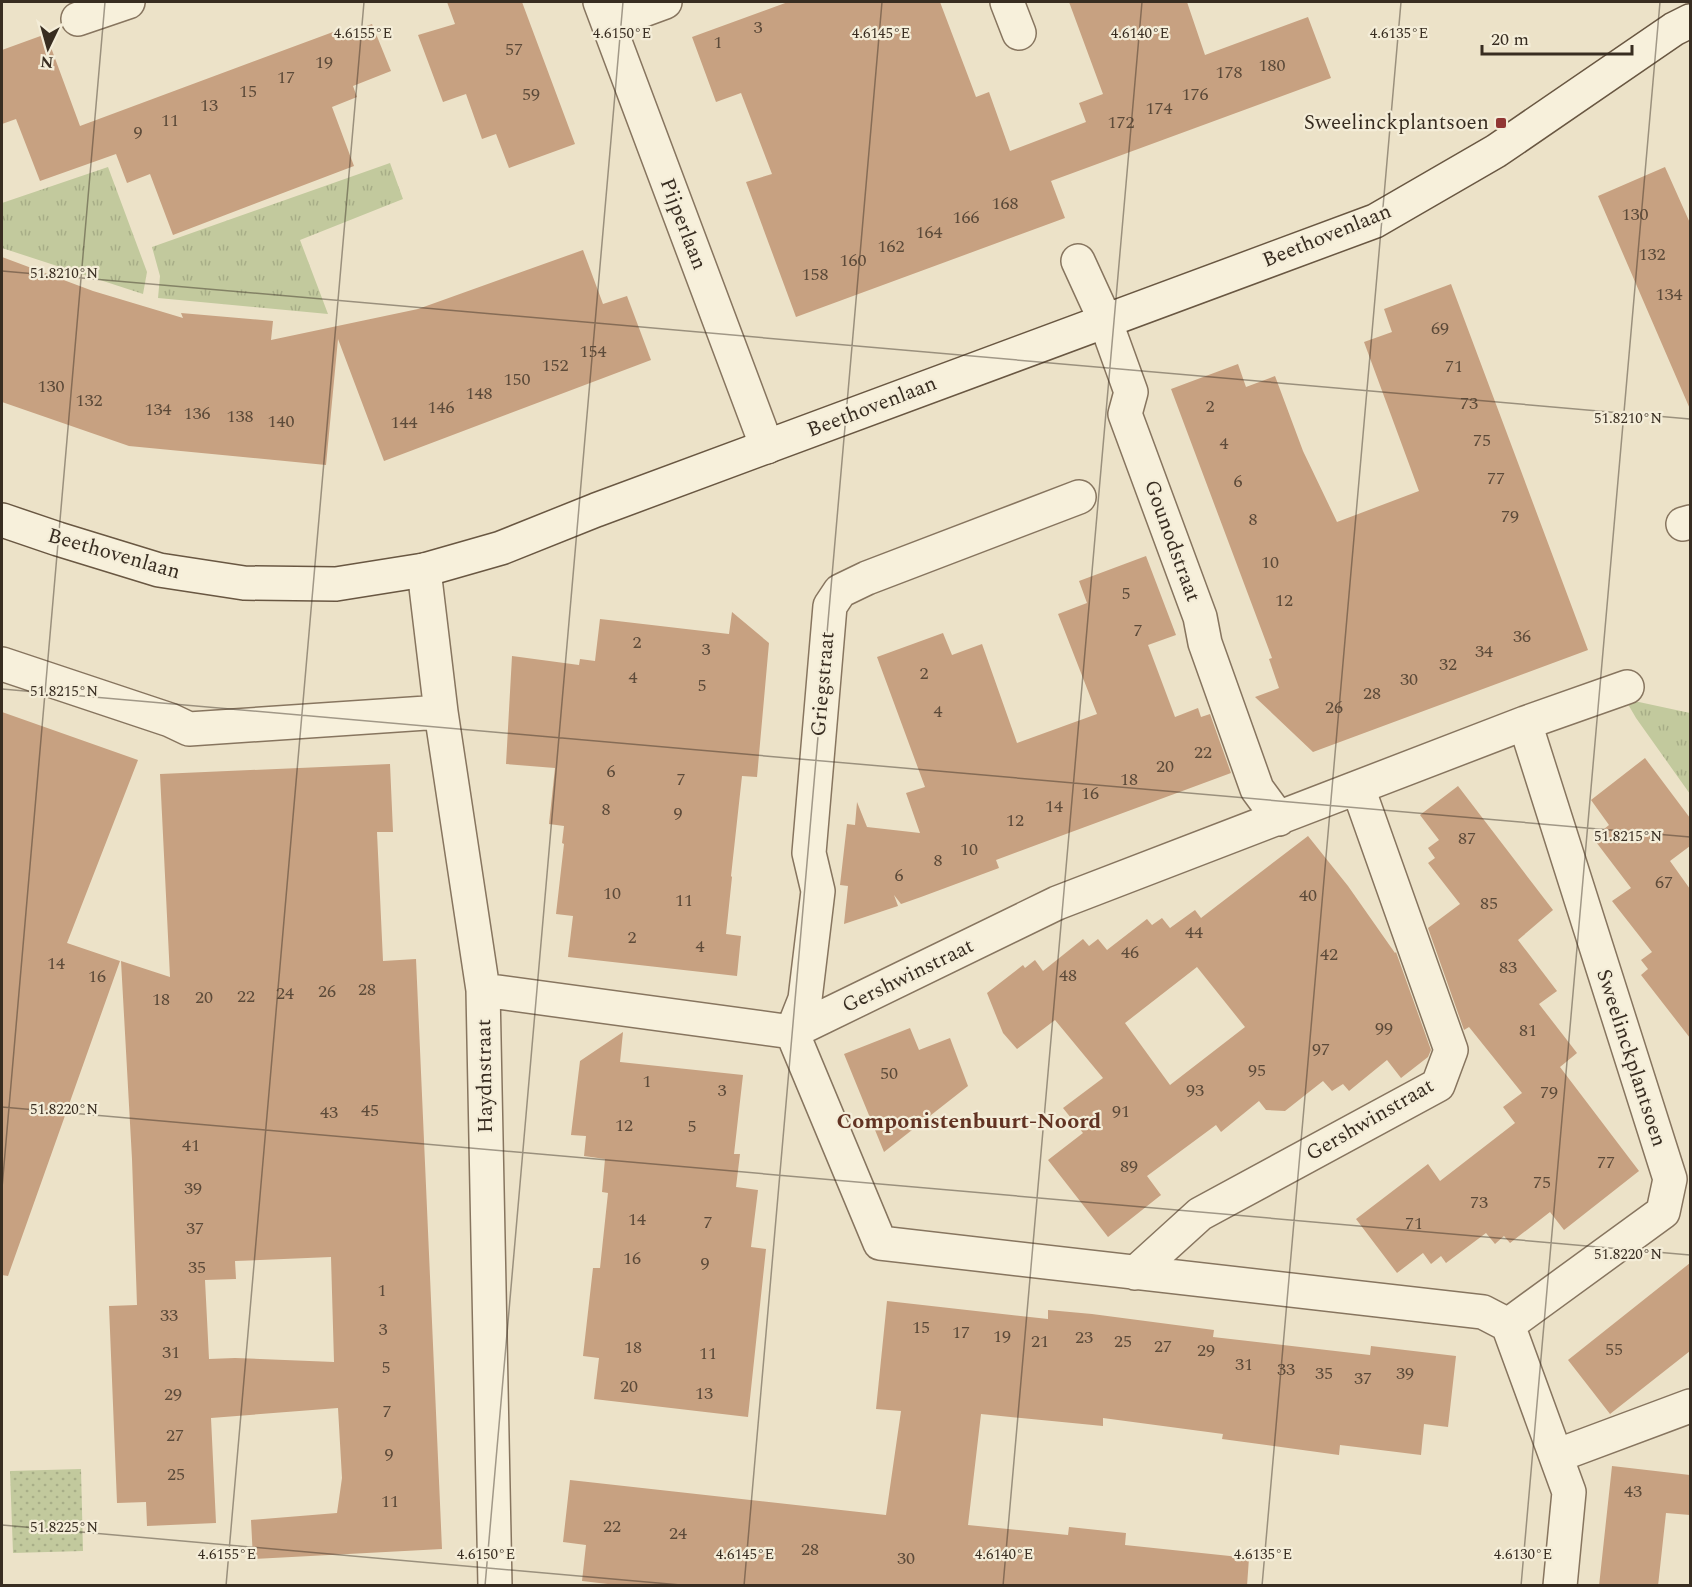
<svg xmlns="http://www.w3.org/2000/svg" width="1692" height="1587" viewBox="0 0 1692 1587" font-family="Spectral,serif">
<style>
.grass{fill:url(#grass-tufts)}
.park{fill:url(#park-dots)}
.building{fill:#c7a181;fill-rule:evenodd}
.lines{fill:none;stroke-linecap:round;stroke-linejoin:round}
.street-casing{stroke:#87755f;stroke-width:36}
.secondary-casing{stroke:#695742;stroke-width:36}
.street{stroke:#f7f0db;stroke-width:33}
.secondary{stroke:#f7f0db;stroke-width:33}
.ticks{fill:none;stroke:#382d21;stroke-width:1.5;stroke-opacity:0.45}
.poi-dot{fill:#913633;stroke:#f4edd8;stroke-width:2}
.labels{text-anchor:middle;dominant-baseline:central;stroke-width:4.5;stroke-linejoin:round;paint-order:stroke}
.number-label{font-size:18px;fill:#5c4a39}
.poi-label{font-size:21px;fill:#382d21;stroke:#f4edd8;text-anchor:end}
.street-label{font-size:21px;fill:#382d21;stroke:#f4edd8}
.neighbourhood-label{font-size:22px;font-weight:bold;fill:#623323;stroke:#f4edd8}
.ticks-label{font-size:15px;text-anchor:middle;fill:#382d21;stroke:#f4edd8;stroke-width:4.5;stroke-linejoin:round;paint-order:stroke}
</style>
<defs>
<pattern id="grass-tufts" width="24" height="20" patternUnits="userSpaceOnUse" patternTransform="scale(1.5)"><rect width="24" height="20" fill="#c2c99d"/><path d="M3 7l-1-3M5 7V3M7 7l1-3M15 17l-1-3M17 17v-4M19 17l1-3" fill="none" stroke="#a7ad87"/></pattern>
<pattern id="park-dots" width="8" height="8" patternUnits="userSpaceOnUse" patternTransform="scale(1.5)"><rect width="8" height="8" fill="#c2c99d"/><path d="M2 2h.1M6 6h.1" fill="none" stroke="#a7ad87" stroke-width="1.8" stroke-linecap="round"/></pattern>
</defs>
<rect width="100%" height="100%" fill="#ece2c8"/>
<path class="grass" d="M 390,163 L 403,199 L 300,240 L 328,314 L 158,298 L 160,276 L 152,247 Z
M 108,167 L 147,272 L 143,294 L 2,248 L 2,203 Z
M 1625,699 L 1690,713 L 1690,794 L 1636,718 Z"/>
<path class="park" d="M 81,1469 L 83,1551 L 13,1553 L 10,1471 Z"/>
<path class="building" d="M 447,2 L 522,2 L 575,144 L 509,168 L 496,134 L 482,139 L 466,94 L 443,102 L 418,35 L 455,24 Z
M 788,2 L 940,2 L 976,97 L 989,92 L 1010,151 L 1086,122 L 1079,103 L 1103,94 L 1069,2 L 1187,2 L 1205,55 L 1308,17 L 1331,78 L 1051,181 L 1065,218 L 796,317 L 746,182 L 772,174 L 741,93 L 716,102 L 692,37 Z
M 372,24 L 391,71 L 353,86 L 357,97 L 332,107 L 354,166 L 173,235 L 150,174 L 127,183 L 116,154 L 40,181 L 16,119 L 2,124 L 2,50 L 46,34 L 80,126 L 333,32 L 335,38 Z
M 1665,167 L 1690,223 L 1690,409 L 1598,196 Z
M 583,250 L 603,304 L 627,296 L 651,360 L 384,461 L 338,339 L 326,465 L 129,446 L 2,402 L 2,257 L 93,291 L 183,318 L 181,313 L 273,321 L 271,340 L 418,309 Z
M 1451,284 L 1588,650 L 1313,752 L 1255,697 L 1279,688 L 1269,659 L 1272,658 L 1171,389 L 1238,364 L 1246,387 L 1275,376 L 1303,451 L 1337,522 L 1419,491 L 1364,342 L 1392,332 L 1384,309 Z
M 1146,556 L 1176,635 L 1148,645 L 1175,717 L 1198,708 L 1201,717 L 1210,714 L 1231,773 L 996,860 L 999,868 L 921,897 L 901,904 L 894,895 L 898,906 L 844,924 L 848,886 L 840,885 L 847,824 L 855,825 L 857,802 L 867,827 L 920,833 L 906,793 L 925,787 L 877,657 L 943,633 L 952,655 L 982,644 L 1017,743 L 1097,714 L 1058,614 L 1087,603 L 1079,581 Z
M 732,612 L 769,643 L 757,777 L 742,776 L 731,876 L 732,877 L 726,934 L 741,936 L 737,976 L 568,957 L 573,916 L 556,914 L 564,844 L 562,843 L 564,826 L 549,824 L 555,768 L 506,764 L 512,656 L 579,665 L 580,659 L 595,661 L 600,619 L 729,634 Z
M 2,712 L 138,760 L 67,943 L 120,961 L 8,1276 L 2,1275 Z
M 1645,758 L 1690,818 L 1690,846 L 1670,861 L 1690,889 L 1690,1038 L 1641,975 L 1648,969 L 1641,960 L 1652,952 L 1612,901 L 1631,888 L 1593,838 L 1609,825 L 1591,800 Z
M 390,764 L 393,832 L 377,832 L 383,961 L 416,959 L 442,1549 L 253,1559 L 251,1520 L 337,1513 L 342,1478 L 338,1408 L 211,1418 L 216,1523 L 147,1526 L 146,1502 L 117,1503 L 109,1306 L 137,1305 L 132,1159 L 121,961 L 170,977 L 160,774 ZM 331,1257 L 334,1362 L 235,1358 L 209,1359 L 205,1280 L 236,1279 L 235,1261 Z
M 1458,786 L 1553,910 L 1518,940 L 1557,991 L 1539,1004 L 1577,1053 L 1560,1067 L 1639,1171 L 1564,1230 L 1550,1212 L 1510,1243 L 1504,1236 L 1495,1244 L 1486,1233 L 1446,1263 L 1441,1256 L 1431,1264 L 1423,1253 L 1397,1273 L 1356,1219 L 1428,1164 L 1440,1181 L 1515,1123 L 1503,1107 L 1522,1093 L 1469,1027 L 1464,1030 L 1428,928 L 1460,904 L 1428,863 L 1435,858 L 1428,848 L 1439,840 L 1420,815 Z
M 1308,836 L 1348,886 L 1395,953 L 1396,952 L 1431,1050 L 1428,1057 L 1401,1078 L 1387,1060 L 1349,1091 L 1343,1084 L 1332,1091 L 1323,1081 L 1285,1111 L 1266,1110 L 1259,1101 L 1221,1132 L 1216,1125 L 1147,1176 L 1161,1195 L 1108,1237 L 1048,1160 L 1083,1133 L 1063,1108 L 1103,1078 L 1055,1020 L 1017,1049 L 1003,1033 L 987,993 L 1023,965 L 1025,968 L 1035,960 L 1043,971 L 1083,939 L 1089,946 L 1098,939 L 1107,950 L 1147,919 L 1152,925 L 1162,918 L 1170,928 L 1195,910 L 1201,918 ZM 1197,967 L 1245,1027 L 1170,1085 L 1125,1023 Z
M 910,1028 L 919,1050 L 950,1038 L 968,1086 L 884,1152 L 844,1054 Z
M 623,1032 L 620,1062 L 743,1075 L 734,1154 L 740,1154 L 736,1187 L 758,1190 L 751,1247 L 766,1249 L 748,1417 L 594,1399 L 599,1358 L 583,1356 L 593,1268 L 600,1268 L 608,1193 L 602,1192 L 605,1159 L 584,1156 L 586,1136 L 571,1135 L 580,1061 Z
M 1690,1263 L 1690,1351 L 1610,1414 L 1568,1360 Z
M 887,1301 L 1048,1319 L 1048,1310 L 1092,1314 L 1214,1330 L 1213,1337 L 1370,1355 L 1371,1346 L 1456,1356 L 1448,1427 L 1424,1424 L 1421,1455 L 1340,1445 L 1339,1455 L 1222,1439 L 1223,1434 L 1103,1418 L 1103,1426 L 981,1414 L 968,1525 L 1068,1535 L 1069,1527 L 1126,1533 L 1125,1545 L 1249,1558 L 1247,1586 L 625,1586 L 582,1581 L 586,1545 L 563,1542 L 570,1480 L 886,1515 L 901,1411 L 876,1409 Z
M 1612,1466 L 1690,1475 L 1690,1515 L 1666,1513 L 1658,1586 L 1599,1586 Z"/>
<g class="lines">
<g class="street-casing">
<path id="street" d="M 600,2 L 767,447
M 1007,2 L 1019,33
M 78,19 L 128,2
M 608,23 L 665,2
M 1078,261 L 1105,320 L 1131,392 L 1125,414 L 1200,617 L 1205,643 L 1257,789 L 1279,819
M 1683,524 L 1690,522
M 424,570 L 441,712 L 483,990 L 495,1586
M 2,664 L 170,720 L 189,729 L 441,712
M 483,990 L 792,1032 L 880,1243 L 1483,1312 L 1508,1325 L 1569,1492 L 1560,1586
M 792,1032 L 1057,903 L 1525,723 L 1627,687
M 792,1032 L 805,999 L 818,891 L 809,853 L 830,606 L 840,591 L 867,578 L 1079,497
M 1135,1273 L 1200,1214 L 1438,1085 L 1451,1050 L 1358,788
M 1508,1325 L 1663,1212 L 1670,1179 L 1525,723
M 1556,1456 L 1690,1406"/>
</g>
<g class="secondary-casing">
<path id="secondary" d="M 2,520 L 58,539 L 159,570 L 244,583 L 336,584 L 424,570 L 501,548 L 596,510 L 1375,221 L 1496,151 L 1674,29 L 1690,21"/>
</g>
<use href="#street" class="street"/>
<use href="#secondary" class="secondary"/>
</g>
<path class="ticks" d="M 2,271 L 1690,419M 2,689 L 1690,837M 2,1107 L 1690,1255M 2,1188 L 105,2M 2,1525 L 692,1586M 226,1586 L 364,2M 485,1586 L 623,2M 744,1586 L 882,2M 1003,1586 L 1142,2M 1262,1586 L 1401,2M 1521,1586 L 1660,2"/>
<rect class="poi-dot" x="1495" y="117" width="12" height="12" rx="3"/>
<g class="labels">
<g class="number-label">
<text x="758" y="27">3</text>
<text x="718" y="42">1</text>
<text x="514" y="49">57</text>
<text x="324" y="62">19</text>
<text x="1272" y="65">180</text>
<text x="1229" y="72">178</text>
<text x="286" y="77">17</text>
<text x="248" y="91">15</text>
<text x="531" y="94">59</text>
<text x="1195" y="94">176</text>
<text x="209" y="105">13</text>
<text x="1159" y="108">174</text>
<text x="170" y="120">11</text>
<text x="1121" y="122">172</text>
<text x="138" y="132">9</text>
<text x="1005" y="203">168</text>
<text x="1635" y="214">130</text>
<text x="966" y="217">166</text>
<text x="929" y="232">164</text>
<text x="891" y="246">162</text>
<text x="1652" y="254">132</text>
<text x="853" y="260">160</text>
<text x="815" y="274">158</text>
<text x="1669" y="294">134</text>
<text x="1440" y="328">69</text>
<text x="593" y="351">154</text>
<text x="555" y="365">152</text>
<text x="1454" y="366">71</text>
<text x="517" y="379">150</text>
<text x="51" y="386">130</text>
<text x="479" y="393">148</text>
<text x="89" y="400">132</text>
<text x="1469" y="403">73</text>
<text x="1210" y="406">2</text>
<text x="441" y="407">146</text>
<text x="158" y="409">134</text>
<text x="197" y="413">136</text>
<text x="240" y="416">138</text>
<text x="281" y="421">140</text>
<text x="404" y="422">144</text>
<text x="1482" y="440">75</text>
<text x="1224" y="443">4</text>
<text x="1496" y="478">77</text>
<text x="1238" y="481">6</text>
<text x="1510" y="516">79</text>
<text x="1253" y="519">8</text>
<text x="1270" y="562">10</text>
<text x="1126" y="593">5</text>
<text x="1284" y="600">12</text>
<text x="1138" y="630">7</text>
<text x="1522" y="636">36</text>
<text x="637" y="642">2</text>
<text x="706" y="649">3</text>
<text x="1484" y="651">34</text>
<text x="1448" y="664">32</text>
<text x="924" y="673">2</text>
<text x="633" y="677">4</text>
<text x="1409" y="679">30</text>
<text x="702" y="685">5</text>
<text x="1372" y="693">28</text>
<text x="1334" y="707">26</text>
<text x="938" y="711">4</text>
<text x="1203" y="752">22</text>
<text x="1165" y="766">20</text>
<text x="611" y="771">6</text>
<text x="681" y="779">7</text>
<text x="1129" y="779">18</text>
<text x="1090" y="793">16</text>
<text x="1054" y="806">14</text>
<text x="606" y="809">8</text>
<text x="678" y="813">9</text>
<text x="1015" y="820">12</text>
<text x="1467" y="838">87</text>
<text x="969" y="849">10</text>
<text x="938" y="860">8</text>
<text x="899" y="875">6</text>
<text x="1664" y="882">67</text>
<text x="612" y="893">10</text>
<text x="1308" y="895">40</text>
<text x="684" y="900">11</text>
<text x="1489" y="903">85</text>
<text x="1194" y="932">44</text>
<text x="632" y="937">2</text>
<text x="700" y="946">4</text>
<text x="1130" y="952">46</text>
<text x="1329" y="954">42</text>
<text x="56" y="963">14</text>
<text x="1508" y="967">83</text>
<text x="1068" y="975">48</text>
<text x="97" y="976">16</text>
<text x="367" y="989">28</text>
<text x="327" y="991">26</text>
<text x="285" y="993">24</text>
<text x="246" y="996">22</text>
<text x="204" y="997">20</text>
<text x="161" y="999">18</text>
<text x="1384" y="1028">99</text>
<text x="1528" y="1030">81</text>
<text x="1321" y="1049">97</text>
<text x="1257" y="1070">95</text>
<text x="889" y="1073">50</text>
<text x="647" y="1081">1</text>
<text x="722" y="1090">3</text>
<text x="1195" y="1090">93</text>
<text x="1549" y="1092">79</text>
<text x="370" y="1110">45</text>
<text x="1121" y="1111">91</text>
<text x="329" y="1112">43</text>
<text x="624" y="1125">12</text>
<text x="692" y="1126">5</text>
<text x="191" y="1145">41</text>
<text x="1606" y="1162">77</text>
<text x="1129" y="1166">89</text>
<text x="1542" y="1182">75</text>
<text x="193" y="1188">39</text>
<text x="1479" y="1202">73</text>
<text x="637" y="1219">14</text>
<text x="708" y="1222">7</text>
<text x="1414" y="1223">71</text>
<text x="195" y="1228">37</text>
<text x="632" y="1258">16</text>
<text x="705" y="1263">9</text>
<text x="197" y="1267">35</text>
<text x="382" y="1290">1</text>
<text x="169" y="1315">33</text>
<text x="921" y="1327">15</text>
<text x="383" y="1329">3</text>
<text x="961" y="1332">17</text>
<text x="1002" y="1336">19</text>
<text x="1084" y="1337">23</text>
<text x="1040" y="1341">21</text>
<text x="1123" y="1341">25</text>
<text x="1163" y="1346">27</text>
<text x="633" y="1347">18</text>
<text x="1614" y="1349">55</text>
<text x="1206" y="1350">29</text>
<text x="171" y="1352">31</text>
<text x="708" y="1353">11</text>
<text x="1244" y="1364">31</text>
<text x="386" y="1367">5</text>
<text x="1286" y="1369">33</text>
<text x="1324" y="1373">35</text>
<text x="1405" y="1373">39</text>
<text x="1363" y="1378">37</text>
<text x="629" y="1386">20</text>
<text x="704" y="1393">13</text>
<text x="173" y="1394">29</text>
<text x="387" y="1411">7</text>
<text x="175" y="1435">27</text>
<text x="389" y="1454">9</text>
<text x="176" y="1474">25</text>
<text x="1633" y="1491">43</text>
<text x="390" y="1501">11</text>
<text x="612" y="1526">22</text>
<text x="678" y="1533">24</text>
<text x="810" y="1549">28</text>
<text x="906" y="1558">30</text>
</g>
<g class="poi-label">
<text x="1489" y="123">Sweelinckplantsoen</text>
</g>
<g class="street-label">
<text transform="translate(683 224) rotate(69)">Pijperlaan</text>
<text transform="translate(1327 236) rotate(-22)">Beethovenlaan</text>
<text transform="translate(872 407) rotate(-21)">Beethovenlaan</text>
<text transform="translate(1172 541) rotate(70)">Gounodstraat</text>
<text transform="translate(114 554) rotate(16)">Beethovenlaan</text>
<text transform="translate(823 684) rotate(-85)">Griegstraat</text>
<text transform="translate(908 976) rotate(-26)">Gershwinstraat</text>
<text transform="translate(1631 1058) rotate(72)">Sweelinckplantsoen</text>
<text transform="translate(485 1076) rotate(-91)">Haydnstraat</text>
<text transform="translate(1370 1120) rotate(-30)">Gershwinstraat</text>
</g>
<g class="neighbourhood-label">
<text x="969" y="1121">Componistenbuurt-Noord</text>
</g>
</g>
<g class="ticks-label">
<text x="363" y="38">4.6155°E</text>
<text x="622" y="38">4.6150°E</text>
<text x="881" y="38">4.6145°E</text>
<text x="1140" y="38">4.6140°E</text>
<text x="1399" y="38">4.6135°E</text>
<text x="64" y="278">51.8210°N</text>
<text x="1628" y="423">51.8210°N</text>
<text x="64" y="696">51.8215°N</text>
<text x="1628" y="841">51.8215°N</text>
<text x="64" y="1114">51.8220°N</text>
<text x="1628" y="1259">51.8220°N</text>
<text x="64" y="1532">51.8225°N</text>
<text x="227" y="1559">4.6155°E</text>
<text x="486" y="1559">4.6150°E</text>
<text x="745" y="1559">4.6145°E</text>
<text x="1004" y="1559">4.6140°E</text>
<text x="1263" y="1559">4.6135°E</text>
<text x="1523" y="1559">4.6130°E</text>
</g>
<rect width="1692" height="1587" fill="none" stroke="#382d21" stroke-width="6"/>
<g transform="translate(48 48) rotate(185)" stroke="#f4edd8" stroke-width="4.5" paint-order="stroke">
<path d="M0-4.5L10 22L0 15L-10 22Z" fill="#382d21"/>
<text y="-9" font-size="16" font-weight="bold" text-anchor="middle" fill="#382d21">N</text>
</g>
<path d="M1482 45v9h150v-9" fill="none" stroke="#382d21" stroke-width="3"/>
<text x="1491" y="45" font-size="18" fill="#382d21" stroke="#f4edd8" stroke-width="4.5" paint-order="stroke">20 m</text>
</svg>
